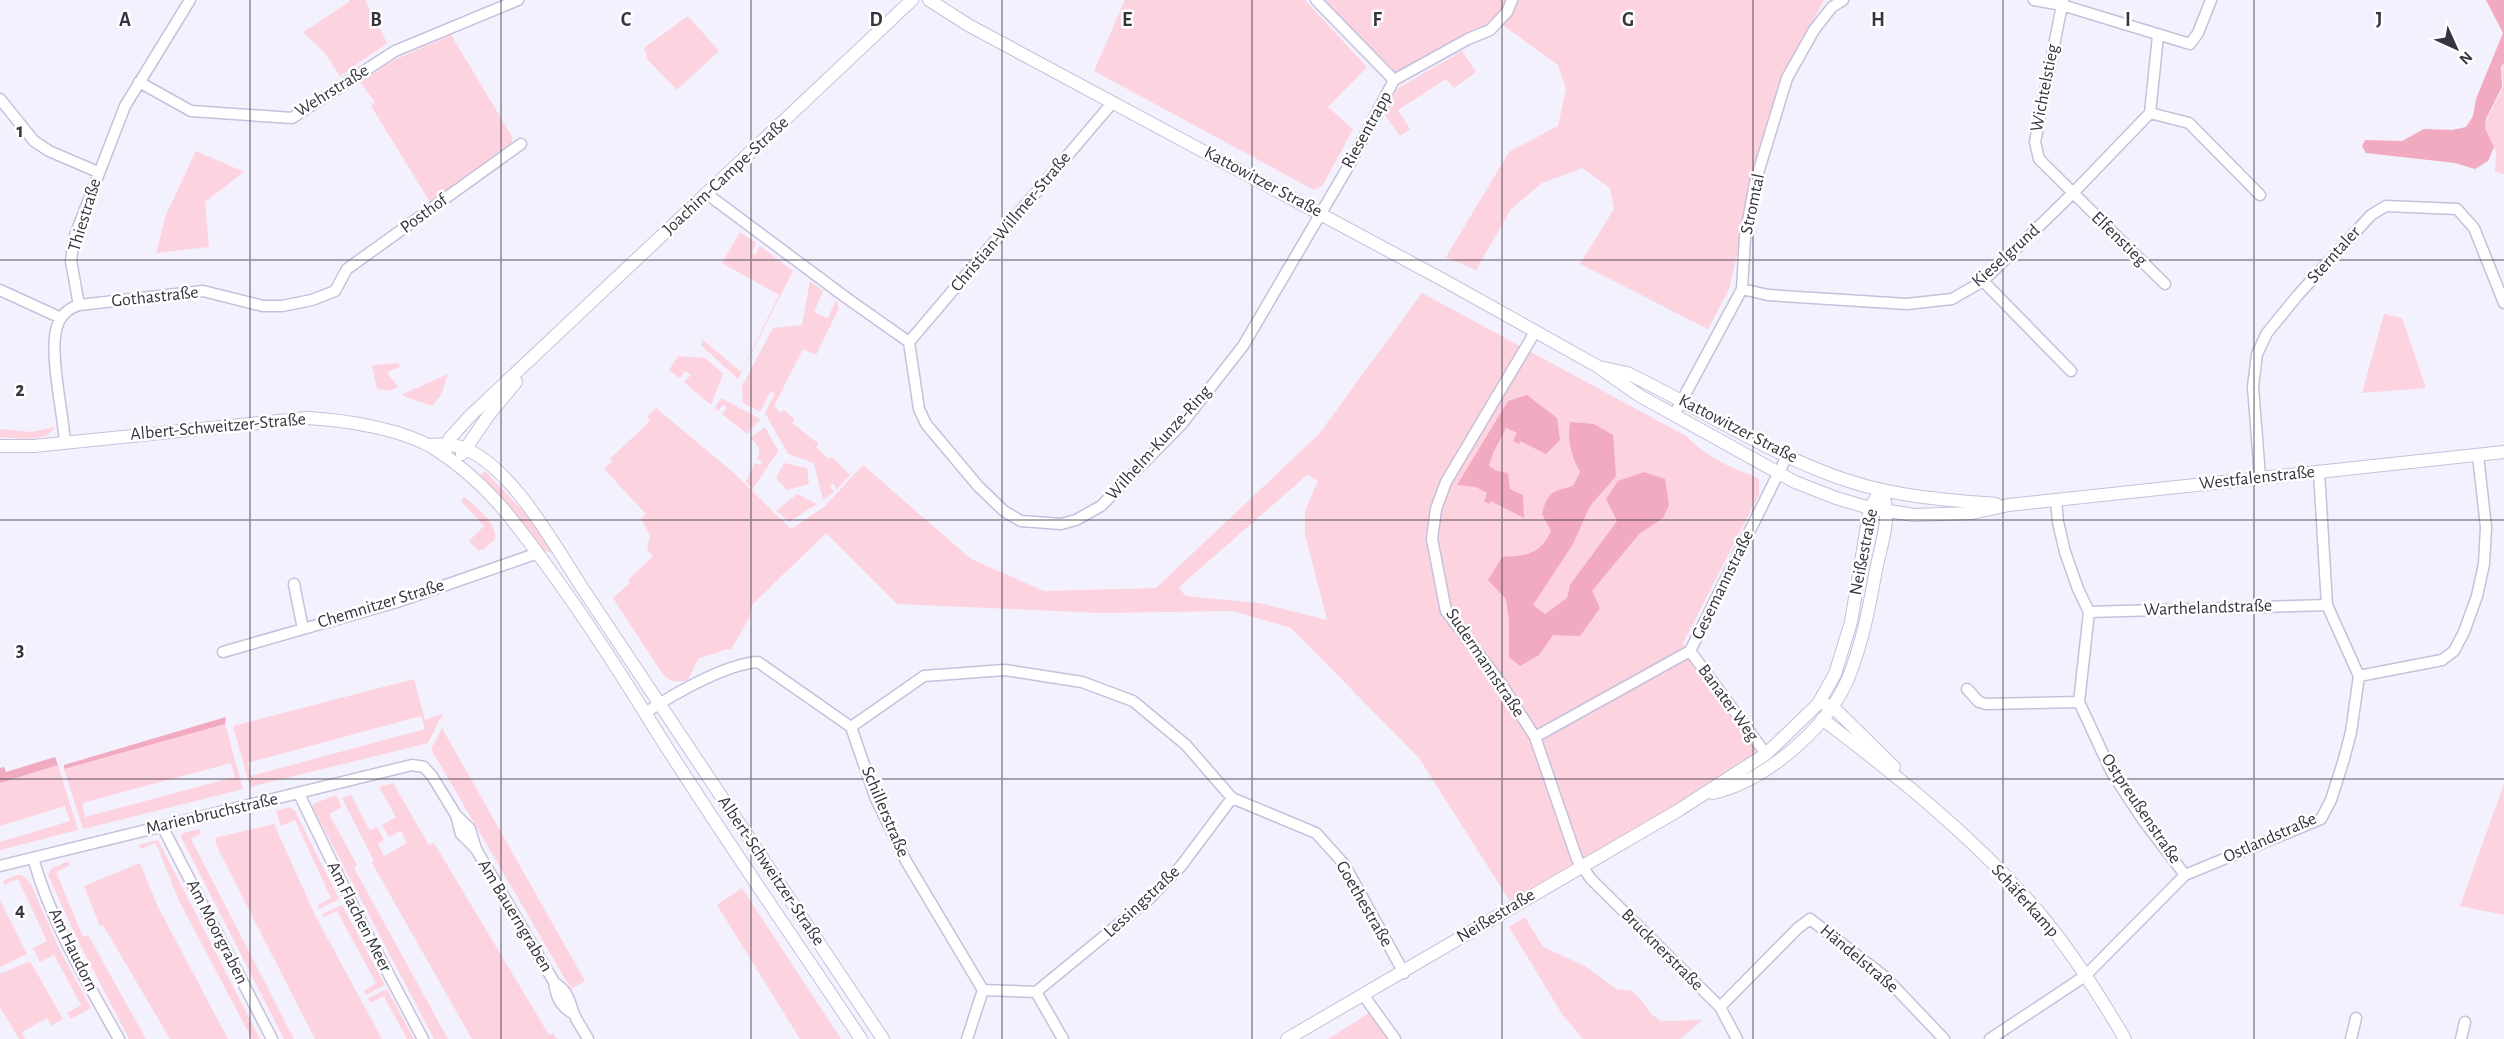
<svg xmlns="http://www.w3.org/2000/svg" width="2504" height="1039" viewBox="0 0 2504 1039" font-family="'Alegreya Sans',sans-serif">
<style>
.green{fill:#fdd3df;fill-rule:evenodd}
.forest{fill:#f1aabf}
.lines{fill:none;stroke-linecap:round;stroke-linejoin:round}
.minor-casing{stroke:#c6c0dc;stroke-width:13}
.tertiary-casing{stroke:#c6c0dc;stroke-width:14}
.minor{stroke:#fff;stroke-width:10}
.tertiary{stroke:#fff;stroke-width:12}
.grid{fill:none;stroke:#36343f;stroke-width:1.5;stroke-opacity:0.55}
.labels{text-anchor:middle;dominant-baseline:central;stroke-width:5;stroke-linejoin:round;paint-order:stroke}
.street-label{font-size:18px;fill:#36343f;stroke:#fff}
.grid-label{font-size:20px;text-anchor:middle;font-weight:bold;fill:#36343f;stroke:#fff;stroke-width:5;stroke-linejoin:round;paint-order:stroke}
</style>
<rect width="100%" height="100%" fill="#f3f1fd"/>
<path class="green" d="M 349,0 L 365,0 L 387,43 L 340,76 L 324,52 L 303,32 L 349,2 Z
M 1125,0 L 1305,0 L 1367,67 L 1328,107 L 1353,129 L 1323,185 L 1314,190 L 1094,71 Z
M 1325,0 L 1824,0 L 1779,85 L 1746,201 L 1741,239 L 1729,289 L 1708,329 L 1580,264 L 1614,209 L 1610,188 L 1582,168 L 1542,183 L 1511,209 L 1476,270 L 1446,257 L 1509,152 L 1558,126 L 1566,89 L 1558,65 L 1493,18 L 1480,31 L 1397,74 Z
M 688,16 L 719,51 L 677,90 L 648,60 L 644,48 Z
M 451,35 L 513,138 L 511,144 L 430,202 L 371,106 L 375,102 L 360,82 L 394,60 Z
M 1462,51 L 1476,72 L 1454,88 L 1446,79 L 1398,110 L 1410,129 L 1400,136 L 1384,114 L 1397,89 Z
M 2504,63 L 2504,174 L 2495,172 L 2496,152 L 2485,128 L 2487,119 L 2503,87 L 2502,66 Z
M 196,151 L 244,172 L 205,202 L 209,247 L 156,253 L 166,215 Z
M 740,232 L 756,243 L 752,252 L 755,255 L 760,246 L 793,271 L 738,379 L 701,345 L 703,340 L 741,372 L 779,295 L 722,263 Z
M 810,281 L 823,291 L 814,312 L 828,318 L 836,300 L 839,308 L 816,355 L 803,349 L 774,406 L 781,413 L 784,410 L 795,420 L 792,423 L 819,444 L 816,447 L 829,459 L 832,457 L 850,475 L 837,489 L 833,483 L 830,486 L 834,492 L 823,500 L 814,463 L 788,454 L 765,413 L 775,393 L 771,391 L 760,412 L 743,403 L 742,386 L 773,328 L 802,325 Z
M 1422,293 L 1686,436 C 1699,449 1712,458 1729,466 C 1739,471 1749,473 1759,479 L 1759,495 L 1683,643 L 1766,754 L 1513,906 L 1419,758 L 1291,628 L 1233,611 L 1101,613 L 897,604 L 826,533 L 752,605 L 749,618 L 731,650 L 727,649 L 698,659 L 688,680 C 677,683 669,682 662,673 L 613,598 L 630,583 L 628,580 L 653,556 L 647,549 L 650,535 L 641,519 L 646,514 L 604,469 L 612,462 L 610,459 L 650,421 L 647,417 L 656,408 L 734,473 L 791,529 L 824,507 L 863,465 L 971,559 L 1044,591 L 1156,588 L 1319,434 ZM 1307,475 L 1318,481 L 1305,511 L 1305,534 L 1327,620 L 1259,603 L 1185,596 L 1179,587 Z
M 2384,314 L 2402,318 L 2426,388 L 2362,393 Z
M 678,356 L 705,358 L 723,374 L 711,405 L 684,382 L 691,375 L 686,371 L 679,378 L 669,370 Z
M 398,363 L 400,367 L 387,372 L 398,387 L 389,391 L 377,389 L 372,365 Z
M 448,374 L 441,395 L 432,406 L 401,395 Z
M 721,398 L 760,419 L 760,420 L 747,434 L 722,414 L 727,408 L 723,405 L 718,411 L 715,408 Z
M 55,427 C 46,444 16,438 0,437 L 0,429 L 31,432 Z
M 765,427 L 778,451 L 752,490 L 746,481 L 755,463 L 760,465 L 762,461 L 757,459 C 763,450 757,444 750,438 Z
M 784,463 L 807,468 L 809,484 L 787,490 L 776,478 Z
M 485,471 L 525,513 L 554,554 L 541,549 L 510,508 L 479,477 Z
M 797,494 L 817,504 L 789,522 L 776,511 Z
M 464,497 C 477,507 497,522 495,539 L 483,550 L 478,550 L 469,541 L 484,526 L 461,501 Z
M 414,679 L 425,720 L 443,713 L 428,743 L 250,787 L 233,726 ZM 421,716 L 425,729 L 251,776 L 248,763 Z
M 225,724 L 243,789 L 83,829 L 64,769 ZM 231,763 L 235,777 L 85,817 L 82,803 Z
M 442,728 L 585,981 L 571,989 L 431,749 Z
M 58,765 L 78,830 L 0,850 L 0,842 L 70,821 L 65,806 L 0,826 L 0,783 Z
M 393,783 L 429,845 L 434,843 L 549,1035 L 553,1033 L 557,1039 L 472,1039 L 372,863 L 374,861 L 342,798 L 351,795 L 370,831 L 377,827 L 384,840 L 378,844 L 384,856 L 407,843 L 401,831 L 389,837 L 382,825 L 396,817 L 379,787 Z
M 2504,784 L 2504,915 L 2460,906 Z
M 336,795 L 342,807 L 329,814 L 357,865 L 354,868 L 448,1039 L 434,1039 L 313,808 L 313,804 Z
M 290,807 L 295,811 L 339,899 L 319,909 L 318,905 L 331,898 L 295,820 L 281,826 L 276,811 Z
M 274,824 L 315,915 L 382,1039 L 315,1039 L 217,847 L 215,838 Z
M 200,829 L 201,834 L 191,839 L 294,1039 L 284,1039 L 181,837 L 183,833 Z
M 158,840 L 260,1039 L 252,1039 L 179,901 L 156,843 L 140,849 L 139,845 Z
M 68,861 L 70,865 L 56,872 L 83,937 L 88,935 L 146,1039 L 129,1039 L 77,939 L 48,875 L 51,869 Z
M 140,863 L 158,907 L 228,1039 L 170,1039 L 103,925 L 100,926 L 84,886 Z
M 17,875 L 22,875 L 30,882 L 59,948 L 91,1008 L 71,1019 L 67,1013 L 81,1005 L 54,955 L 40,962 L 33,948 L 47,941 L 18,879 L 4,885 L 3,881 Z
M 742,888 L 841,1039 L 800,1039 L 717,905 Z
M 0,900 L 27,954 L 0,967 Z
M 342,905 L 385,985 L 366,995 L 364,991 L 376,983 L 337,911 L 324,917 L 322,914 Z
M 1525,917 L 1543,947 L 1585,966 L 1616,989 L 1632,991 L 1641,1000 L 1651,1014 L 1661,1021 L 1703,1020 L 1680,1039 L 1583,1039 L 1562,1014 L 1509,927 Z
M 30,961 L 63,1019 L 51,1026 L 47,1018 L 22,1032 L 25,1039 L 19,1039 L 0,1007 L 0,974 Z
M 387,989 L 414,1039 L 407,1039 L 384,996 L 370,1003 L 368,998 Z
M 1374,1010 L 1395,1039 L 1328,1039 Z"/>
<path class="forest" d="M 2486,0 L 2504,0 L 2504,63 L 2501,66 L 2502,87 L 2486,119 L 2485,128 L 2494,147 L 2488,161 L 2475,169 L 2455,163 L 2366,153 L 2362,146 L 2365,140 L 2402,141 L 2424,129 L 2452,130 L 2466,127 L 2473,116 L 2476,99 L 2503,33 Z
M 1527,395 L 1557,418 L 1560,440 L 1546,454 L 1520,441 L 1519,444 L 1513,441 L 1517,433 L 1506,428 L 1493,453 L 1489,466 L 1497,471 L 1508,473 L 1510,489 L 1523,495 L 1524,518 L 1491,501 L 1489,504 L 1484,501 L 1487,493 L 1476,487 L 1457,485 L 1508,401 Z
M 1570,422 L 1594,424 L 1613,435 L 1616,476 L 1590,506 L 1573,544 L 1533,605 L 1545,614 L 1567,598 L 1570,585 L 1617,521 L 1606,499 L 1618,481 L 1644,472 L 1665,479 L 1669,505 L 1663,518 L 1639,534 L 1592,591 L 1600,608 L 1580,636 L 1553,635 L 1539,655 L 1520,666 L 1509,657 L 1509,620 L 1506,599 L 1488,580 L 1502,557 C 1526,555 1539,556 1551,531 L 1542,514 C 1548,492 1551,492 1573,486 L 1580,472 C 1571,455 1567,441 1570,422 Z
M 226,717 L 225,724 L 64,769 L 64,765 Z
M 55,757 L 58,765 L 0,783 L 0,768 L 4,767 L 6,772 Z"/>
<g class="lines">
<g class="minor-casing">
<path id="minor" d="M 1316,0 L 1394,80
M 2034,0 L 2062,5 L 2190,44 L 2198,33 L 2211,0
M 2063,0 L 2035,142 L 2039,159 L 2165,284
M 139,82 L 191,111 L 292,118 L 395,51 L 518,0
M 0,99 L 34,141 L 49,151 L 98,172
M 2150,113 L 2189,123 L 2260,195
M 707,194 L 848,299 L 909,342 L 919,409 L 926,424 L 978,486 L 1004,511 L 1021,521 L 1061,524 L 1076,520 L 1101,506 L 1181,425 L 1243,346 L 1348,167 L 1394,80 L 1468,39 L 1490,30 L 1507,12 L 1512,0
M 1983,281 L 2071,371
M 1742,289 L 1768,295 L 1907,304 L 1952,299 L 1983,281 L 2073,193 L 2150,113 L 2158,36
M 0,290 L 61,318
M 79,305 L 203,291 L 263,306 L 282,306 L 312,300 L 335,291 L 347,269 L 521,144
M 1535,332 L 1446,482 L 1436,509 L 1432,539 L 1446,611 L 1500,682 L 1535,737 L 1577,859 L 1591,879 L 1720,1007 L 1737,1039
M 909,342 L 1113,102
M 1674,415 L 1742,289 L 1745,237 L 1755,183 L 1787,78 L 1814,30 L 1832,7 L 1843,0
M 65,442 C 63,414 50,356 56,331 C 58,319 66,309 79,305 L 71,261 L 74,238 L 125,106 L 190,0
M 2260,477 L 2253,387 L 2257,354 L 2267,333 L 2298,295 L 2371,215 L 2386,206 L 2457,209 L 2474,228 L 2504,303
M 2056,501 L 2058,522 L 2065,552 L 2078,589 L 2089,612 L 2079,702 L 2112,773 L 2143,820 L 2185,875
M 294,584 L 303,629
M 2089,612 L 2327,605
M 1690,651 L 1766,754
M 223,652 L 397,602 L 538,553
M 2359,676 L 2442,660 L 2454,651 L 2464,632 L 2477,596 L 2484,564 L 2486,527 L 2478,455
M 1967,689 L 1979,702 L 1986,704 L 2079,702
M 645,713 C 672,695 725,664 758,662 L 851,727 L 876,799 L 906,861 L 983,990 L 1036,992 L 1063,1039
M 851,727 L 924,676 L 1005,670 L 1082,682 L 1133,701 L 1186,745 L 1232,798 L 1316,833 L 1344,864 L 1404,973
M 1535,737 L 1690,651 L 1787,456
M 299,794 L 361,922 L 423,1039
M 456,815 L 461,834 L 476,849 L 554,982 C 569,993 568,998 574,1014 C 577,1022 584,1031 588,1039
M 162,826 L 272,1039
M 33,858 C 51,922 87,982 119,1039
M 0,866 L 412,765 L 424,767 L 432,776 L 456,815 L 470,829 L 476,849
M 554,982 C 556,997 560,1006 574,1014
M 1036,992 L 1148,900 L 1181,866 L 1232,798
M 1364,996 L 1395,1039
M 1720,1007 L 1798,928 L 1810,919 L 1885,977 L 1944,1039
M 967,1039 L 983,990
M 1990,1039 L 2085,976 L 2185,875 L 2321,819 L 2331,800 L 2344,759 L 2351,732 L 2359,676 L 2327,605 L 2319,471
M 2351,1039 L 2356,1018
M 2461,1039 L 2465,1022"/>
</g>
<g class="tertiary-casing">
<path id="tertiary" d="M 929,0 L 970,26 L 1447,282 L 1597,366 L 1640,396 L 1795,482 L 1836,498 L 1870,508 L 1914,515 L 1972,513 L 2009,505 L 2504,452
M 1604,368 L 1627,373 C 1702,409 1773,457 1852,482 C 1899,497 1948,500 1996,504
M 429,445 C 440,444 450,444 461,447 C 511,465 553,543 581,586 L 883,1039
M 0,446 L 34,446 L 307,418 C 345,420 403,429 435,449 C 485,481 512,518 547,566 C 582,614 614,663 645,713 C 714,824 789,931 861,1039
M 446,450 L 450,438 L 470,416 L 912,0
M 462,454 L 488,416 L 516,382
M 1826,705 L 1832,706 L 1894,767
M 1822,719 C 1895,774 1967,832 2028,900 C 2066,942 2097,991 2125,1039
M 1713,793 C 1765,781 1825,730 1847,681 C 1862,646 1869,608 1876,570 C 1881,544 1893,515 1881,490
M 1287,1039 L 1679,810 L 1766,754 L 1818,704 L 1835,674 L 1851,622 L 1870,508 L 1881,490"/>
</g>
<use href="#minor" class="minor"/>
<use href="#tertiary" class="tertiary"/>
</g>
<path class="grid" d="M 250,0 L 250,1039M 501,0 L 501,1039M 751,0 L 751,1039M 1002,0 L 1002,1039M 1252,0 L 1252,1039M 1502,0 L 1502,1039M 1753,0 L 1753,1039M 2003,0 L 2003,1039M 2254,0 L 2254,1039M 0,260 L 2504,260M 0,520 L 2504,520M 0,779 L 2504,779"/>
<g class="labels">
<g class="street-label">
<text transform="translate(2045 88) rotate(-79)">Wichtelstieg</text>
<text transform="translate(332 91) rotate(-32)">Wehrstraße</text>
<text transform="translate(1367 130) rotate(-61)">Riesentrapp</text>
<text transform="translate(726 176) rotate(-43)">Joachim-Campe-Straße</text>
<text transform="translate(1263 182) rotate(28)">Kattowitzer Straße</text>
<text transform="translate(1753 204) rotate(-78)">Stromtal</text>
<text transform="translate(424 214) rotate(-36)">Posthof</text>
<text transform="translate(85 215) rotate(-73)">Thiestraße</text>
<text transform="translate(1011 222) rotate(-50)">Christian-Willmer-Straße</text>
<text transform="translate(2119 239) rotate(44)">Elfenstieg</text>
<text transform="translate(2334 255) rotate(-48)">Sterntaler</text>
<text transform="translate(2006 256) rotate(-42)">Kieselgrund</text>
<text transform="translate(155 297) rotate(-6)">Gothastraße</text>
<text transform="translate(218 427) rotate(-5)">Albert-Schweitzer-Straße</text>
<text transform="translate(1738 429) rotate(27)">Kattowitzer Straße</text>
<text transform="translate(1159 443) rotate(-48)">Wilhelm-Kunze-Ring</text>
<text transform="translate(2257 478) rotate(-6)">Westfalenstraße</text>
<text transform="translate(1864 552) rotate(-79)">Neißestraße</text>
<text transform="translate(1723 585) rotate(-64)">Gesemannstraße</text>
<text transform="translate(381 604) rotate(-17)">Chemnitzer Straße</text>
<text transform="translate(2208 608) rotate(-2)">Warthelandstraße</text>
<text transform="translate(1485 663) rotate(56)">Sudermannstraße</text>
<text transform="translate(1728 703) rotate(54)">Banater Weg</text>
<text transform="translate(2141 809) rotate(56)">Ostpreußenstraße</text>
<text transform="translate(885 812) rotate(67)">Schillerstraße</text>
<text transform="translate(212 814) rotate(-13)">Marienbruchstraße</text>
<text transform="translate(2270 838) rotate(-24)">Ostlandstraße</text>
<text transform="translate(771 871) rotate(56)">Albert-Schweitzer-Straße</text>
<text transform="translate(2025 901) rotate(48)">Schäferkamp</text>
<text transform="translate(1142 902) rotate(-43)">Lessingstraße</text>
<text transform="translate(1364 904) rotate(60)">Goethestraße</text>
<text transform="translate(515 916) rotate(59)">Am Bauerngraben</text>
<text transform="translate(1496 916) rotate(-31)">Neißestraße</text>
<text transform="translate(359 917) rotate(63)">Am Flachen Meer</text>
<text transform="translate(217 932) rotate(63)">Am Moorgraben</text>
<text transform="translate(73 950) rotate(64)">Am Haudorn</text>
<text transform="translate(1662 950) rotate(45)">Brucknerstraße</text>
<text transform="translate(1859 959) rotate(40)">Händelstraße</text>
</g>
</g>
<g class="grid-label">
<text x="125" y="26">A</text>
<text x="376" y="26">B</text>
<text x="626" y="26">C</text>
<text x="876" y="26">D</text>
<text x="1127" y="26">E</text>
<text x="1377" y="26">F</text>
<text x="1628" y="26">G</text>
<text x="1878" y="26">H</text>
<text x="2128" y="26">I</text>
<text x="2379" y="26">J</text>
<text x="20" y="137">1</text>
<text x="20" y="396">2</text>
<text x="20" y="656">3</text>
<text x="20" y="916">4</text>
</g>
<g transform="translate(2456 48) rotate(135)" stroke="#ffffff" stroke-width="4.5" paint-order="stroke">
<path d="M0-4.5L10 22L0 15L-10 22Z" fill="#36343f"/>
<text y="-9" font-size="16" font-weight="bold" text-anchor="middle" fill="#36343f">N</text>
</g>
</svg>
